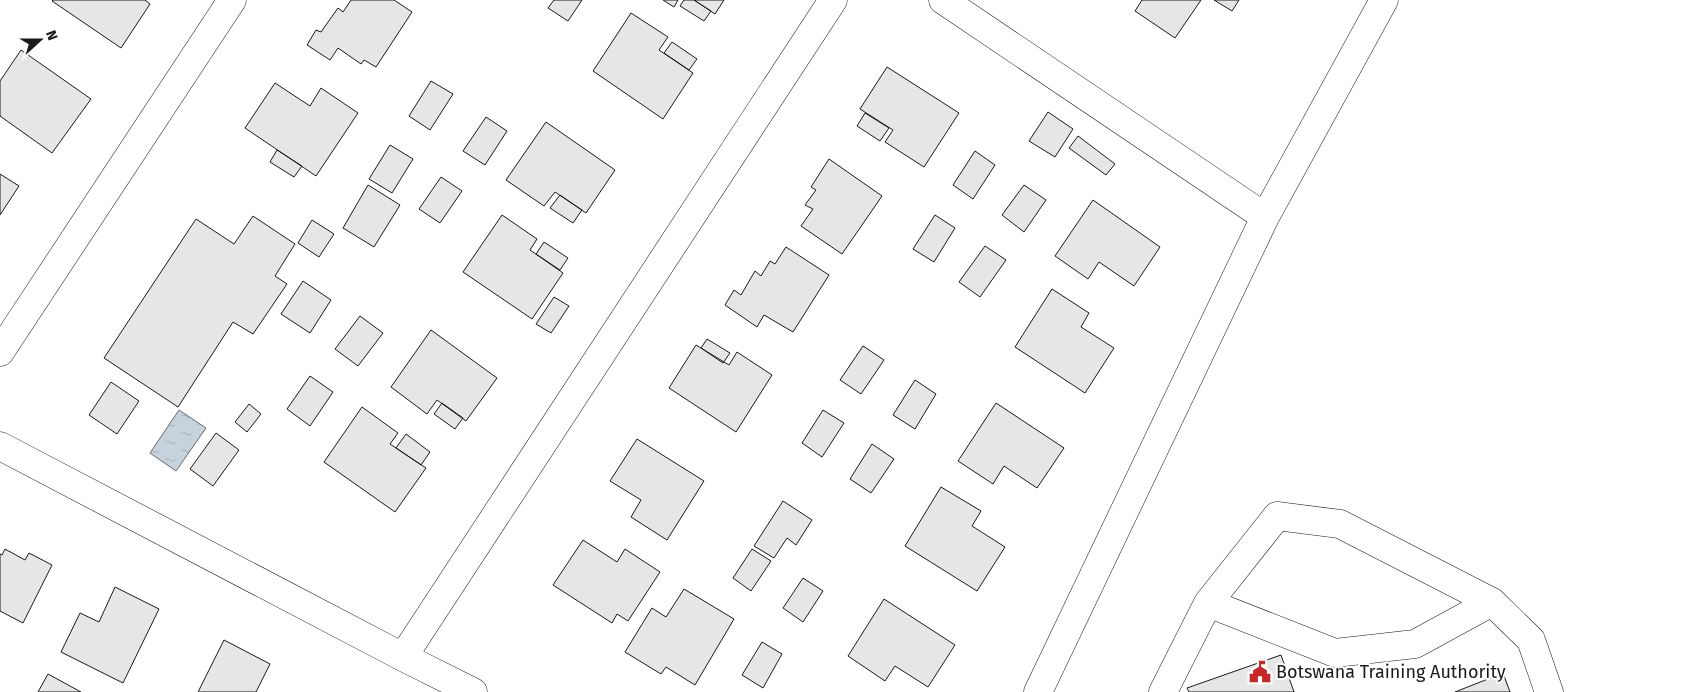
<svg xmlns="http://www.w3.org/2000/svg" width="1697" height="692" viewBox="0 0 1697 692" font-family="'Fira Sans',sans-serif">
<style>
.water{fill:url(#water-ripples);stroke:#6a6a6a}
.building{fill:#e6e6e6;stroke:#1a1a1a}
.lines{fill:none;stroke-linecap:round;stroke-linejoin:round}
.minor-casing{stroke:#1a1a1a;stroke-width:29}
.minor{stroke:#fff;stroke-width:28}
.labels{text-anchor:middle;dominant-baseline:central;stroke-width:4;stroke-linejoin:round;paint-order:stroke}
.poi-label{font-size:18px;fill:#1a1a1a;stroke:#fff;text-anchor:start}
</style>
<defs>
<pattern id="water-ripples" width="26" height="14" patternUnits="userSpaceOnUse" patternTransform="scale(1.25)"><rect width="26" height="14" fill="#c6d2dc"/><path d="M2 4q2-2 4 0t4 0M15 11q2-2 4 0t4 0" fill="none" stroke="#aab4bc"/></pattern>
</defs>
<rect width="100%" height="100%" fill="#fff"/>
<path class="water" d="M 179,410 L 206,428 L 176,471 L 150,453 Z"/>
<path class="building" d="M 53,0 L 145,0 L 150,4 L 121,48 L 52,1 Z
M 351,0 L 394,0 L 412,12 L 376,67 L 364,60 L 361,64 L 338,48 L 330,60 L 307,45 L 316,30 L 321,32 L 338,8 L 343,12 Z
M 554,0 L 582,0 L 568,21 L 548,8 Z
M 663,0 L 678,0 L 674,7 Z
M 684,0 L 694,0 L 711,11 L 704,21 L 680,6 Z
M 694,0 L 724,0 L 715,14 Z
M 1142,0 L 1201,0 L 1175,38 L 1135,11 Z
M 1214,0 L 1239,0 L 1232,11 Z
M 631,13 L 668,37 L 659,50 L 693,73 L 663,119 L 593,71 Z
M 672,42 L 697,59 L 689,70 L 664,53 Z
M 21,50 L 91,99 L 52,153 L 0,116 L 0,81 Z
M 887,67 L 959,113 L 924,167 L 885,142 L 893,130 L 860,109 Z
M 431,81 L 453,94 L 430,130 L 409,116 Z
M 275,83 L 310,106 L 321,88 L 358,113 L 316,176 L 245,128 Z
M 1048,112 L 1073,129 L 1055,157 L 1029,141 Z
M 865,113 L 889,128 L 880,141 L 857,126 Z
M 486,117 L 507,131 L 485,165 L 463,151 Z
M 546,122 L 615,170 L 586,213 L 555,192 L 544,206 L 506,180 Z
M 1078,136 L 1115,164 L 1106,175 L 1069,148 Z
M 390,145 L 413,159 L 392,193 L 369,179 Z
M 277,150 L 302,166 L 294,177 L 270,162 Z
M 975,151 L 995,165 L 973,199 L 953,185 Z
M 829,159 L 882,196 L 842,254 L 801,226 L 813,209 L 805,205 L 816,190 L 811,187 Z
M 0,174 L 19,186 L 0,215 Z
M 441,177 L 462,191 L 440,223 L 419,209 Z
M 368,185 L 400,205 L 374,247 L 343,228 Z
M 1024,185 L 1046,200 L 1024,232 L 1002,215 Z
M 560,195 L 582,210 L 573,223 L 550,208 Z
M 1093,200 L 1160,247 L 1134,286 L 1099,262 L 1088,279 L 1055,256 Z
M 502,215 L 537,239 L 530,250 L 563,273 L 532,319 L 463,272 Z
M 935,215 L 955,228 L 934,262 L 913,249 Z
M 253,216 L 295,244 L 275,276 L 287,284 L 253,334 L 233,322 L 178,407 L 104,358 L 196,219 L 234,244 Z
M 312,220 L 334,234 L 319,257 L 298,243 Z
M 544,242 L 568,258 L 560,270 L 536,254 Z
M 985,246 L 1006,260 L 980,297 L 959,282 Z
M 786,247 L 829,275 L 793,332 L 764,315 L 757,327 L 725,305 L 734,290 L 741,295 L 755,271 L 761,276 L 770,261 L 775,264 Z
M 303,281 L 331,300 L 310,333 L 281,314 Z
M 1052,289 L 1089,313 L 1081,327 L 1114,348 L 1085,393 L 1015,347 Z
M 554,297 L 569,306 L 551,333 L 536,324 Z
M 360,316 L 383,333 L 358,366 L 335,349 Z
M 431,330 L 497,378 L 466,421 L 437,400 L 427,414 L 391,387 Z
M 707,339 L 730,353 L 723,363 L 701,348 Z
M 696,345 L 729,365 L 737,352 L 772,375 L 736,432 L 669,388 Z
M 863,346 L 884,360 L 861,394 L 840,380 Z
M 310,376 L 333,392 L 310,426 L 287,409 Z
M 915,380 L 936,394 L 915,429 L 893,415 Z
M 111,382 L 139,401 L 117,434 L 89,415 Z
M 442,403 L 463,418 L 455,429 L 434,414 Z
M 996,403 L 1064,448 L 1037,488 L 1004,466 L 993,484 L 958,461 Z
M 249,404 L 261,414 L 247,432 L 235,422 Z
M 362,407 L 398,433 L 390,444 L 426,468 L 395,512 L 324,462 Z
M 823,410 L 844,423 L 822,457 L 802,443 Z
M 216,433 L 239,450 L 213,486 L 190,469 Z
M 406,434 L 430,452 L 421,465 L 396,448 Z
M 637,439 L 704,481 L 667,540 L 631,517 L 641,500 L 610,481 Z
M 872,444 L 894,459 L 871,493 L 850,479 Z
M 941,487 L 981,511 L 972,526 L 1005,547 L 977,591 L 905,546 Z
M 783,501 L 812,520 L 796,545 L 787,538 L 774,558 L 754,546 Z
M 583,540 L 617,562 L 625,549 L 660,572 L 628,621 L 617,614 L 612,623 L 553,585 Z
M 5,549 L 25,560 L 29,553 L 52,565 L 23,623 L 0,611 L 0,554 L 2,555 Z
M 752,549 L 771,561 L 751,591 L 733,578 Z
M 803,578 L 823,591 L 803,622 L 783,608 Z
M 115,587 L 159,609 L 123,683 L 61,652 L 80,613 L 99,622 Z
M 684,589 L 734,619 L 695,685 L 666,667 L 661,674 L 625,652 L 652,608 L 666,617 Z
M 884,599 L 955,645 L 928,687 L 895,666 L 885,681 L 848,656 Z
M 224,640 L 270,664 L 256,692 L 198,692 Z
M 762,642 L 782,654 L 763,688 L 742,675 Z
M 1281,655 L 1294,692 L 1189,692 L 1187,688 Z
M 1503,673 L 1510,692 L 1455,692 Z
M 48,674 L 81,692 L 38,692 Z"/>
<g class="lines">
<g class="minor-casing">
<path id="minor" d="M 943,0 L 1265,217
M 0,352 L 232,0
M 0,446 L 403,657 L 473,692
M 1208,603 L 1335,653 L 1415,644 L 1492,602
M 403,657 L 833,0
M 1038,692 L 1265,217 L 1384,0
M 1163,692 L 1208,603 L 1277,516 L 1340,524 L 1492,602 L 1531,640 L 1549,692"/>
</g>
<use href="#minor" class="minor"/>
</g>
<defs>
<g id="civic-bare" transform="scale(1.725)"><path d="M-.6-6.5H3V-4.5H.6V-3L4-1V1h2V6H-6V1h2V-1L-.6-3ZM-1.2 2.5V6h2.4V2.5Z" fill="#c62828" stroke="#fff" stroke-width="2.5" paint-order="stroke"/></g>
</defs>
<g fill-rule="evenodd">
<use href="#civic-bare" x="1260" y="672"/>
</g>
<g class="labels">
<g class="poi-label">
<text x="1276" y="672">Botswana Training Authority</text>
</g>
</g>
<g transform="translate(40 40) rotate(69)" stroke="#ffffff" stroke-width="4" paint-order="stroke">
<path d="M0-4L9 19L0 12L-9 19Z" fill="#1a1a1a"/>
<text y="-8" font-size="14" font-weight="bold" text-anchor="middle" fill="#1a1a1a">N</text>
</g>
</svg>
